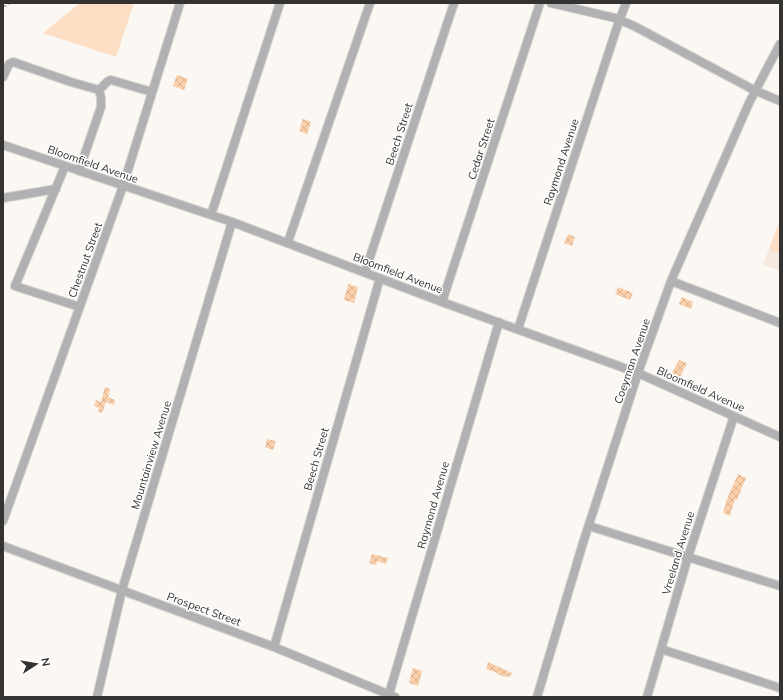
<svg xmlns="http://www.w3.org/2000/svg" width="783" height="700" viewBox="0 0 783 700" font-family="Mulish,sans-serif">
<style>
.built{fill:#f5eae0}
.garden{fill:#fcdfc5}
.building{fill:url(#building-cross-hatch)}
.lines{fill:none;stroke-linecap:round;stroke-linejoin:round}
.minor-casing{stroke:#d7d4cf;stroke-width:10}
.path{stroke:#b1aeaa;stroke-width:1.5;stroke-dasharray:4 2;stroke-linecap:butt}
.minor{stroke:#b1b1b3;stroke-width:8}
.labels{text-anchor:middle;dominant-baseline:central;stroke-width:3;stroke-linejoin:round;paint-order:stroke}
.street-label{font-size:11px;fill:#353332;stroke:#fff}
</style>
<defs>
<pattern id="building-cross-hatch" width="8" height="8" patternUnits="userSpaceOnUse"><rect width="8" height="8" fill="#fbd0aa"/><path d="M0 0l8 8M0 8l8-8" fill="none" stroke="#d8b393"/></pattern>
</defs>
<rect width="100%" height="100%" fill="#fbf7f2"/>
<path class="built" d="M 780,220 L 780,271 L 763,265 Z"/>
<path class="garden" d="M 80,3 L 134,3 L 116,57 L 43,33 Z
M 780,220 L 780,254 L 769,249 Z"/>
<path class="building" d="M 177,75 L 188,79 L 184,90 L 173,86 Z
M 303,119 L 311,122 L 307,134 L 299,131 Z
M 568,234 L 575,237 L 572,246 L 564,243 Z
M 348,284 L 358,287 L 354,303 L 344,300 Z
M 618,287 L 633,293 L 630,300 L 615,294 Z
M 682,297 L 693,302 L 691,309 L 679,304 Z
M 679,360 L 687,363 L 680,377 L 672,373 Z
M 105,387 L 110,389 L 108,397 L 115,400 L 114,405 L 106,402 L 102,413 L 98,411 L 99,408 L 94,406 L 96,400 L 101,402 Z
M 267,439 L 276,441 L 273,450 L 265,447 Z
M 738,474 L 746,478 L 737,500 L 735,499 L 730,516 L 723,513 L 727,499 Z
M 372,554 L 388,558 L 386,564 L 377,561 L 376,565 L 369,563 Z
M 488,662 L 512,673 L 510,677 L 506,676 L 505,677 L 497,674 L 498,673 L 486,669 Z
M 413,668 L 422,671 L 418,686 L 409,683 Z"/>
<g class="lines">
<g class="minor-casing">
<path id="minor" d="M 551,3 L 615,18 L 634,26 L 754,90 L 780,101
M 3,77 L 9,64 L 13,62 L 71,82 L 99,90 L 108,81 L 111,80 L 152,92
M 3,145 L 232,222 L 442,302 L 638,373 L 780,437
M 65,166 L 15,286 L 80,307
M 79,171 L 101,107 L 101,98 L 99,90
M 3,198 L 56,189
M 211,215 L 280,3
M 288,242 L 370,3
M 365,272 L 454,3
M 671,281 L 780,323
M 442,302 L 540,3
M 518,329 L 618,24 L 626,3
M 3,521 L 123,186 L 180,3
M 589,526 L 780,586
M 3,546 L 274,647 L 395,697
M 274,647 L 380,278
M 661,649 L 780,688
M 389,694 L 499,322
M 97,697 L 122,590 L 232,222
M 537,697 L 583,543 L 638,373 L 671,281 L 749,103 L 780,44
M 647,697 L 688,557 L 734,416"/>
</g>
<path class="path" d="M 3,7 L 11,3"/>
<use href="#minor" class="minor"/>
</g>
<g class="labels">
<g class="street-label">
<text transform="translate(399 134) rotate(-72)">Beech Street</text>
<text transform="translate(481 149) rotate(-72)">Cedar Street</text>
<text transform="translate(561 162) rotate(-72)">Raymond Avenue</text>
<text transform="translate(93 164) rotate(19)">Bloomfield Avenue</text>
<text transform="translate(85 260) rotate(-70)">Chestnut Street</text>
<text transform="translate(398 273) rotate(21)">Bloomfield Avenue</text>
<text transform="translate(632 361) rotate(-71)">Coeyman Avenue</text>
<text transform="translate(701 389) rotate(24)">Bloomfield Avenue</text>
<text transform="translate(151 455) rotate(-73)">Mountainview Avenue</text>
<text transform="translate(316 459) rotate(-74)">Beech Street</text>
<text transform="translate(433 505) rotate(-74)">Raymond Avenue</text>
<text transform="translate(678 553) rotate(-73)">Vreeland Avenue</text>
<text transform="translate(204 609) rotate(20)">Prospect Street</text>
</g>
</g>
<rect width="783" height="700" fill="none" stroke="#353332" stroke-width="8"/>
<g transform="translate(36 664) rotate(78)" stroke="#ffffff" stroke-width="3" paint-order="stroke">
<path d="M0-3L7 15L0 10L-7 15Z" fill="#353332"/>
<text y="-6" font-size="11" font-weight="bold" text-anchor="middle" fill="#353332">N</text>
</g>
</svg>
